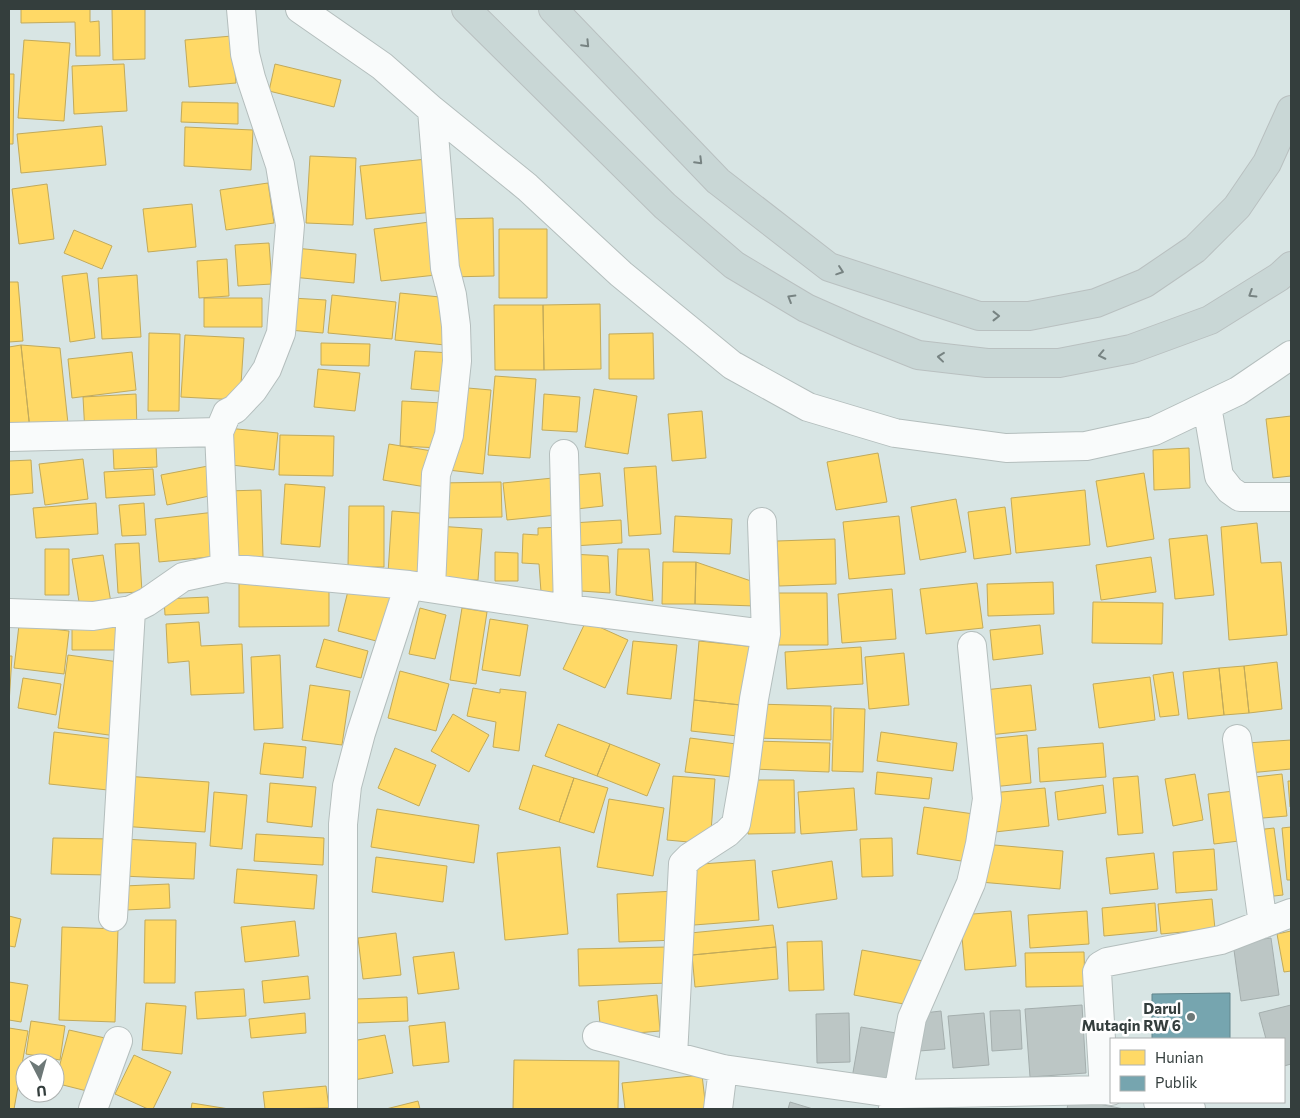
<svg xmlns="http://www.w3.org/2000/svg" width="1300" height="1118" viewBox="0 0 1300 1118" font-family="Commissioner,sans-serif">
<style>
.homes{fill:#ffd966;stroke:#c2aa5a}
.public{fill:#76a5af;stroke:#62868d}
.building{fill:#bcc6c5;stroke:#a4aead}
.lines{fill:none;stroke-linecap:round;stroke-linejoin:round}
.minor-casing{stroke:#b4bebd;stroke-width:30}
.highway-casing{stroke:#b9c0c0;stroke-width:30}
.minor{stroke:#f9fbfb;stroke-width:28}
.highway{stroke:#c9d7d6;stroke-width:28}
.oneway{stroke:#778382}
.poi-dot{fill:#6d7877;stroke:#fff;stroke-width:2}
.labels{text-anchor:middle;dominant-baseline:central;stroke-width:5;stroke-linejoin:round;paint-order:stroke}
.poi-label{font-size:15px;font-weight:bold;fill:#343e3d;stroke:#fff;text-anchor:end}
</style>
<rect width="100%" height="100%" fill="#d8e5e4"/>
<path class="homes" d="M 21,9 L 90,9 L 90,22 L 99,21 L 100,56 L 76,56 L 75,22 L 21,23 Z
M 112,9 L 145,9 L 145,59 L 113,60 Z
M 232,36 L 236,83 L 189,87 L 185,40 Z
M 24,40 L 70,43 L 64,121 L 18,118 Z
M 124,64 L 127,111 L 74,114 L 72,66 Z
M 275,64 L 341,80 L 334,107 L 269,91 Z
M 9,74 L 14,74 L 13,144 L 9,144 Z
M 182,102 L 238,103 L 238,124 L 181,122 Z
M 102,126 L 106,165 L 21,173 L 17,134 Z
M 185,127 L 253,130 L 251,170 L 184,166 Z
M 310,156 L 356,158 L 353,225 L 306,223 Z
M 427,159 L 433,212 L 366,219 L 360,166 Z
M 268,183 L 274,223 L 226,230 L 220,190 Z
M 47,184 L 54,239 L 19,244 L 12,189 Z
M 192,204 L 196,247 L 148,252 L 143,209 Z
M 493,218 L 494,276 L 448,277 L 447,219 Z
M 430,222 L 436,275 L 381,281 L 374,229 Z
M 499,229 L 547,229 L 547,298 L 499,298 Z
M 74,230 L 112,246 L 102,269 L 64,253 Z
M 269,243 L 272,284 L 238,286 L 235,245 Z
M 295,248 L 356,254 L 354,283 L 292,277 Z
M 227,259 L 229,296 L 199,298 L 197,261 Z
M 87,273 L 95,338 L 70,342 L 62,276 Z
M 137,275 L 141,337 L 102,339 L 98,278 Z
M 9,282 L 18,282 L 23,341 L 9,342 Z
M 400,293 L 450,298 L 445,345 L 395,340 Z
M 332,295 L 396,302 L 392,339 L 328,333 Z
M 204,298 L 262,298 L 262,327 L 204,327 Z
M 292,298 L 326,300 L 323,333 L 289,330 Z
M 600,304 L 601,369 L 544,370 L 543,305 Z
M 494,305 L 543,305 L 544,370 L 495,370 Z
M 149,333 L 180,334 L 179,411 L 148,411 Z
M 653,333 L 654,379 L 609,379 L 609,334 Z
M 185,335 L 244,338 L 240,400 L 181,397 Z
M 321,343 L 370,344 L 369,366 L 321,365 Z
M 21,345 L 60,348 L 69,433 L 30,430 Z
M 21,345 L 30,430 L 9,432 L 9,347 Z
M 415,351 L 452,353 L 449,392 L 411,389 Z
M 132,352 L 136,390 L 72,398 L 68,359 Z
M 318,369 L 360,373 L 355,411 L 314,407 Z
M 495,376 L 536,379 L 530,458 L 488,455 Z
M 456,387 L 491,390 L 483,474 L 448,470 Z
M 594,389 L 637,396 L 628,454 L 585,447 Z
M 136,394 L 137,430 L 85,433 L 83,397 Z
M 544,394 L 580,397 L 577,432 L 542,430 Z
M 402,401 L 443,403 L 440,448 L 400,446 Z
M 702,411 L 706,458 L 672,461 L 668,414 Z
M 1291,416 L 1291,476 L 1273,478 L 1266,419 Z
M 227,428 L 278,433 L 274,470 L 223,464 Z
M 280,435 L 334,436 L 333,476 L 279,475 Z
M 389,444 L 432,451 L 426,487 L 383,480 Z
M 156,445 L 157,467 L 114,469 L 113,447 Z
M 1189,448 L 1190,488 L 1154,490 L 1153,450 Z
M 878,453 L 887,502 L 836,510 L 827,462 Z
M 83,459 L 88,499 L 45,505 L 39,464 Z
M 31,460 L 33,493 L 9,495 L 9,461 Z
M 208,466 L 214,495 L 167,505 L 161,475 Z
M 656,466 L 661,534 L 629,536 L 624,468 Z
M 153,469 L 155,495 L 106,498 L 104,472 Z
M 600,473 L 603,506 L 568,510 L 565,476 Z
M 1144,473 L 1154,539 L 1107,547 L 1096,481 Z
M 553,478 L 557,515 L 507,520 L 503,483 Z
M 501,482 L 502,517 L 438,518 L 438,483 Z
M 285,484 L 325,487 L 320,547 L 281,544 Z
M 261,490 L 263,557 L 229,558 L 226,491 Z
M 1085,490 L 1090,545 L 1016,553 L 1011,498 Z
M 956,499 L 966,552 L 920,560 L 911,507 Z
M 96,503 L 98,534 L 36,538 L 33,508 Z
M 144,503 L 146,535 L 122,536 L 119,505 Z
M 349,506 L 384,506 L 384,567 L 348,567 Z
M 1005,507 L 1011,554 L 974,559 L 968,512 Z
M 392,511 L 432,514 L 428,575 L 388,573 Z
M 215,512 L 219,556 L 159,562 L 155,519 Z
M 675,516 L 732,519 L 730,554 L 673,552 Z
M 899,516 L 905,574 L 849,579 L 843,522 Z
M 621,520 L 622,543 L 573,546 L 572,523 Z
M 1257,523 L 1261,563 L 1281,562 L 1287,635 L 1229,640 L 1221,527 Z
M 437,526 L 482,529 L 478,580 L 436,579 Z
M 563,527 L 564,596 L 541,592 L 539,564 L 522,563 L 523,534 L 538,535 L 538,528 Z
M 1207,535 L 1214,595 L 1175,599 L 1169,539 Z
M 835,539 L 836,584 L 779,586 L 777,541 Z
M 139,543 L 142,592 L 118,593 L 115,544 Z
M 45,549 L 69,549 L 69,595 L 45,595 Z
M 618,549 L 649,549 L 653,601 L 616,595 Z
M 495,552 L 518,553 L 518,581 L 495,581 Z
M 571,554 L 608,556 L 610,593 L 581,591 Z
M 103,555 L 111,603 L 80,608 L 72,559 Z
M 1151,557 L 1156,592 L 1101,600 L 1096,565 Z
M 663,562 L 696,562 L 695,604 L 662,604 Z
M 696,562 L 751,581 L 755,606 L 695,604 Z
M 329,578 L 329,626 L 239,627 L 239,579 Z
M 1053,582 L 1054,614 L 988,616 L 987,584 Z
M 977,583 L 983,628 L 926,634 L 920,589 Z
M 349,587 L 391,598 L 380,642 L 338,631 Z
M 892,589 L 896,639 L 842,643 L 838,594 Z
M 777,593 L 827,593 L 828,645 L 777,645 Z
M 208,597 L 209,613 L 165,615 L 164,599 Z
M 1093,602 L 1163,603 L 1162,644 L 1092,643 Z
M 420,608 L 446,615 L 435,659 L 409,654 Z
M 462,608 L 487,612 L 476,684 L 450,680 Z
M 490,619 L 528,625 L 520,676 L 482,670 Z
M 586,621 L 628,640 L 605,688 L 563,669 Z
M 199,622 L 201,646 L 242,644 L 244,693 L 191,695 L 189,661 L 168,663 L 166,624 Z
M 72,624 L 125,624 L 125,650 L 72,650 Z
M 19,625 L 69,631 L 64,674 L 14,668 Z
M 1040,625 L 1043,654 L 993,660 L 990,630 Z
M 324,639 L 368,651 L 361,678 L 316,667 Z
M 633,641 L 677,645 L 671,699 L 627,694 Z
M 699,641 L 756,647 L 750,706 L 694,700 Z
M 861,647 L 863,684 L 787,689 L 785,652 Z
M 904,653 L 909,705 L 869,709 L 865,657 Z
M 68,655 L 126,663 L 116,736 L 58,728 Z
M 280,655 L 283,728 L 254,730 L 251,657 Z
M 9,656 L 12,656 L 9,704 Z
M 1277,662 L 1282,709 L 1249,713 L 1244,666 Z
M 1244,666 L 1249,713 L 1224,715 L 1219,668 Z
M 1219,668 L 1224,715 L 1188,719 L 1183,672 Z
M 400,671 L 449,684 L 436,731 L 388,718 Z
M 1173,672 L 1179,715 L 1160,717 L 1153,675 Z
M 1150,677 L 1155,720 L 1099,728 L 1093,684 Z
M 23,678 L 61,684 L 56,715 L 18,708 Z
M 310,685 L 350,691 L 342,745 L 302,740 Z
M 1031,685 L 1036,730 L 989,735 L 984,690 Z
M 473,688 L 500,693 L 500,689 L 526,692 L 519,751 L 493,747 L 496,722 L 467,716 Z
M 694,700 L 750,706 L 747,737 L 691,731 Z
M 755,704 L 831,706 L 831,740 L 754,738 Z
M 834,708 L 865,709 L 863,772 L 832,771 Z
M 453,714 L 489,735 L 469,772 L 431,751 Z
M 558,724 L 610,744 L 597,776 L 545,756 Z
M 54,732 L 113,739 L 108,790 L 49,784 Z
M 881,732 L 957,743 L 953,771 L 877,761 Z
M 1027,735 L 1031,783 L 992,787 L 987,739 Z
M 690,738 L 744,745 L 740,778 L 685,772 Z
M 1291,740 L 1291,769 L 1249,773 L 1247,743 Z
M 753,741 L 830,743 L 829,772 L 752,769 Z
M 264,743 L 306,747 L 303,778 L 260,774 Z
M 1103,743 L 1106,777 L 1040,782 L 1038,748 Z
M 610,744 L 660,764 L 647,796 L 597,776 Z
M 395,748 L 436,765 L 419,806 L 378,788 Z
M 533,765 L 574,778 L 559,822 L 519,809 Z
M 877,772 L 932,778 L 929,799 L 875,794 Z
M 1195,774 L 1203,820 L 1173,826 L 1165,779 Z
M 1282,774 L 1287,816 L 1251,819 L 1246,778 Z
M 125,776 L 209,782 L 205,832 L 121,826 Z
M 673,776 L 715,779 L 710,844 L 667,840 Z
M 1138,776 L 1143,833 L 1118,835 L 1113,778 Z
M 574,778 L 608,788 L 594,833 L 559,822 Z
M 748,780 L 794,780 L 795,833 L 748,834 Z
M 1288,781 L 1291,781 L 1291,807 L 1290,807 Z
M 270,783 L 316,787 L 312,827 L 267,822 Z
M 1103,785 L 1106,813 L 1058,820 L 1055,792 Z
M 854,788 L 857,830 L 801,834 L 798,792 Z
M 1045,788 L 1049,826 L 995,832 L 991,793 Z
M 1234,791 L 1239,841 L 1214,844 L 1208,794 Z
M 214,792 L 247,795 L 242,849 L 210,846 Z
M 609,799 L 664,808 L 653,876 L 597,867 Z
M 924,807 L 981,815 L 974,863 L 917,854 Z
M 377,809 L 479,825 L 474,863 L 371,847 Z
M 1291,827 L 1291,880 L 1287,880 L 1282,828 Z
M 1274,828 L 1283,895 L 1265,897 L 1256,830 Z
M 256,834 L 324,838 L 323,865 L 254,861 Z
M 53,838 L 112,839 L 110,875 L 51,874 Z
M 892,838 L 893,876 L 862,877 L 860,839 Z
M 123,839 L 196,843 L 194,879 L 121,876 Z
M 983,844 L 1063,851 L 1060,889 L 980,882 Z
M 560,847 L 568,934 L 505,940 L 497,853 Z
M 1214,849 L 1217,890 L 1176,893 L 1173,852 Z
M 1154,853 L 1158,889 L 1110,894 L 1106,858 Z
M 376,857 L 447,866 L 443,902 L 372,892 Z
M 755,860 L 759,920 L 694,925 L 689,865 Z
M 832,861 L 837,899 L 778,908 L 772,871 Z
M 237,869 L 317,875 L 314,909 L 234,903 Z
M 169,884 L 170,908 L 125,910 L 124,886 Z
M 676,891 L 678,940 L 619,942 L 617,894 Z
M 1212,899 L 1215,929 L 1161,934 L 1158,904 Z
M 1155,903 L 1157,931 L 1104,936 L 1102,908 Z
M 1011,911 L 1016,966 L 965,970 L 960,915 Z
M 1087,911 L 1089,944 L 1030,948 L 1028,915 Z
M 9,916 L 21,919 L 15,947 L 9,946 Z
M 145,920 L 176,920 L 175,983 L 144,983 Z
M 295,921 L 299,956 L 245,962 L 241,927 Z
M 773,925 L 776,947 L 692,955 L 690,933 Z
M 62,927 L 118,929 L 115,1022 L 59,1020 Z
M 1291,931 L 1291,971 L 1284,972 L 1277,934 Z
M 396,933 L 401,975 L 363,979 L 358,938 Z
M 822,941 L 824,990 L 789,991 L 787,942 Z
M 668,947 L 669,983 L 579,986 L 578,949 Z
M 776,947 L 778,979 L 695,987 L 692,955 Z
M 862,950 L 923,961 L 915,1006 L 854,995 Z
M 454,952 L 459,989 L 418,994 L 413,957 Z
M 1084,952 L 1085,986 L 1026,987 L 1025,953 Z
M 308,976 L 310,999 L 264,1003 L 262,981 Z
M 9,982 L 28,985 L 21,1022 L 9,1020 Z
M 244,989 L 246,1016 L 197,1019 L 195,992 Z
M 657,995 L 660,1031 L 601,1036 L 598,1001 Z
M 407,997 L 408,1021 L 356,1023 L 356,999 Z
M 146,1003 L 186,1006 L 182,1054 L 142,1050 Z
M 305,1013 L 306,1033 L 251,1038 L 249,1019 Z
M 31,1021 L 65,1026 L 60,1060 L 26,1054 Z
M 445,1022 L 449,1062 L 413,1066 L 409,1026 Z
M 9,1028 L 28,1031 L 14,1109 L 9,1109 Z
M 69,1030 L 105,1038 L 91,1092 L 55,1083 Z
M 385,1035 L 393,1073 L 354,1080 L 347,1042 Z
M 134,1055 L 171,1072 L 153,1109 L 148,1109 L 115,1094 Z
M 514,1060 L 619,1061 L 618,1109 L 513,1109 Z
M 702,1075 L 706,1109 L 625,1109 L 622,1083 Z
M 326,1086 L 329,1108 L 265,1109 L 263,1092 Z
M 418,1101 L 420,1109 L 386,1109 Z
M 192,1103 L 229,1109 L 191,1109 Z"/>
<path class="public" d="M 1230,993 L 1230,1039 L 1152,1039 L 1152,994 Z"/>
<path class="building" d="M 1271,938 L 1279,995 L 1241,1001 L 1233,943 Z
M 1082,1005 L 1086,1073 L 1030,1077 L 1025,1009 Z
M 1291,1005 L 1291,1064 L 1284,1066 L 1284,1039 L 1266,1039 L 1259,1013 Z
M 1020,1010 L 1022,1049 L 992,1051 L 990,1011 Z
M 941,1011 L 945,1049 L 919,1051 L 915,1014 Z
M 849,1013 L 850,1062 L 817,1063 L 816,1014 Z
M 984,1013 L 989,1065 L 953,1068 L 948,1016 Z
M 861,1027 L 902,1034 L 892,1086 L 852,1078 Z
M 1069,1098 L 1124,1109 L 1067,1109 Z
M 790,1102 L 813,1109 L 788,1109 Z
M 925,1106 L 947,1109 L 925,1109 Z"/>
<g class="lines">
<g class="minor-casing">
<path id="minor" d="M 300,9 L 382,66 L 432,110 L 527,187 L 621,274 L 732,365 L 808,407 L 895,433 L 1006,448 L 1086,446 L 1154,431 L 1238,391 L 1291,355
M 1207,406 L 1219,476 L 1230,490 L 1240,497 L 1291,497
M 9,437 L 219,432
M 564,454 L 568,609
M 225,568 L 219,432 L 227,413 L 235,409 L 253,390 L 267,369 L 281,333 L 290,225 L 280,165 L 251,78 L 245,54 L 241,9
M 431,588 L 436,474 L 449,435 L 457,361 L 456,326 L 452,295 L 445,268 L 432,110
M 9,613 L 93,616 L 131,610 L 147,602 L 183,577 L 225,568 L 409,585 L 568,609 L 766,634
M 1237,739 L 1263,924
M 113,917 L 131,610
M 597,1036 L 723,1069 L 898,1094 L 1104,1090 L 1111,1091
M 673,1056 L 683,864 L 690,857 L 727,833 L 736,824 L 744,778 L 754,699 L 766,634 L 762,522
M 1104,1090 L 1097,972 L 1100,966 L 1107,962 L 1221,940 L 1291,913
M 1158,1102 L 1191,1109
M 93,1109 L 118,1041
M 343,1109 L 343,824 L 347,786 L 361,733 L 409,585
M 718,1109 L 723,1069
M 893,1109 L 898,1094 L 912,1018 L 971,883 L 980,844 L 987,799 L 972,646"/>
</g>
<g class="highway-casing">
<path id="highway" d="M 466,9 L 665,206 L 734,265 L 806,308 L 858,331 L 918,355 L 987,363 L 1059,363 L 1131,349 L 1210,320 L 1279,277 L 1291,266
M 553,9 L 718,181 L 829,267 L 979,316 L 1029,316 L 1096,303 L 1145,283 L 1195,249 L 1237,207 L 1267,163 L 1291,110"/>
</g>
<use href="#minor" class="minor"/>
<use href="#highway" class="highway"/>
</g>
<defs><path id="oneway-chevron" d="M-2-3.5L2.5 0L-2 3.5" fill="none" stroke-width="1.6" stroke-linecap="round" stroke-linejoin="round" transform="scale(1.25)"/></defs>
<g class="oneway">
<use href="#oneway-chevron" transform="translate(586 44) rotate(46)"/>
<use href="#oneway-chevron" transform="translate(699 161) rotate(45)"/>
<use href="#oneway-chevron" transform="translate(840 271) rotate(19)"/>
<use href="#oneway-chevron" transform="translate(1252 294) rotate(148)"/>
<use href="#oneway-chevron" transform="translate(791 298) rotate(-149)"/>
<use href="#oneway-chevron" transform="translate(996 316)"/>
<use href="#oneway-chevron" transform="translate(1102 355) rotate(168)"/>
<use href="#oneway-chevron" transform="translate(941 357) rotate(-174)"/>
</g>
<circle class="poi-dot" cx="1191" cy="1017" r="5"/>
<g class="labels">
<g class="poi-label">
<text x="1181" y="1008">Darul<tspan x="1181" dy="17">Mutaqin RW 6</tspan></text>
</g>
</g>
<rect width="1300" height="1118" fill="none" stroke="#343e3d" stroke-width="20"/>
<rect x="1110" y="1038" width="175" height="65" fill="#ffffff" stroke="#aeb2b1"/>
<rect x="1120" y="1050" width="25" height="15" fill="#ffd966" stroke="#aeb2b1"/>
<text x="1155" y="1063" font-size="15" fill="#343e3d">Hunian</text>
<rect x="1120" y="1076" width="25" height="15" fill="#76a5af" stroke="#aeb2b1"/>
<text x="1155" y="1088" font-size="15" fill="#343e3d">Publik</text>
<g transform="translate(40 1078) rotate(174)"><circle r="24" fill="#ffffff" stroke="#aeb2b1"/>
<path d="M0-4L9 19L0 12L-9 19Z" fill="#6d7877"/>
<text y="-8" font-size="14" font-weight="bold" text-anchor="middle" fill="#343e3d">U</text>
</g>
</svg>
